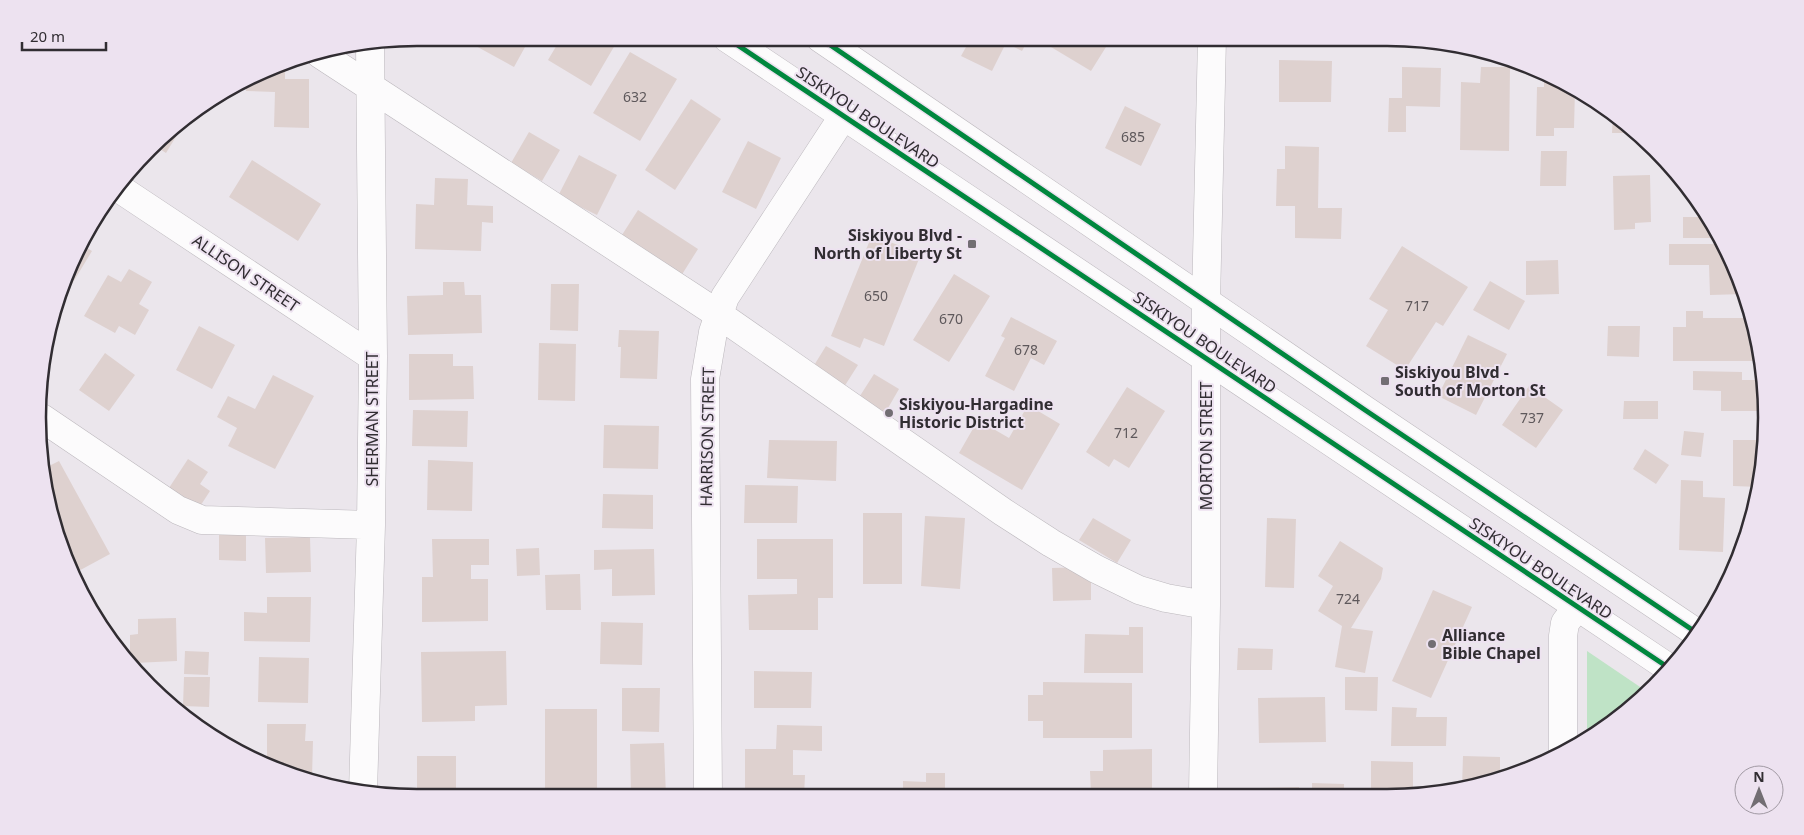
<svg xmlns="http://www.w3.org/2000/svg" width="1804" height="835" viewBox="0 0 1804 835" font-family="'Noto Sans',sans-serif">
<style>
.green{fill:#bfe3c6}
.building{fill:#ded1cf}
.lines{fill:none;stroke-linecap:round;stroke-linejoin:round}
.minor-casing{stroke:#bcb8bd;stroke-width:29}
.major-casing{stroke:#bcb8bd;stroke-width:29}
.minor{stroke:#fcfbfc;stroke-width:28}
.major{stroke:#fcfbfc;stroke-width:28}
.cycleway-casing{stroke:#ede2f0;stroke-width:8}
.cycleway{stroke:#00873e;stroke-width:5}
.poi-dot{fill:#726e73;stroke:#ede2f0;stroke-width:2}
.labels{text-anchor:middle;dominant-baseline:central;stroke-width:4;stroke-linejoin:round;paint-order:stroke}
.number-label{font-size:14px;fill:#5e585b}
.street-label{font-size:16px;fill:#312d32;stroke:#ede2f0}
.poi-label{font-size:16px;font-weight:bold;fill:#312d32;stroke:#ede2f0;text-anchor:start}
.rim{fill:none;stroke:#312d32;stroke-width:2.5}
</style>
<rect width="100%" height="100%" fill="#ebe6ec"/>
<path class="green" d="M 1587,651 L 1646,691 L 1618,719 L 1587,737 Z"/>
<path class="building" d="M 479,38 L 530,38 L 514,67 L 474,45 Z
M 561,38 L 603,38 L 615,45 L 591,86 L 548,60 Z
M 971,38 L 1029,38 L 1022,51 L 1006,43 L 992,71 L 961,56 Z
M 1050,38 L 1091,38 L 1106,47 L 1091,71 L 1046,44 Z
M 630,52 L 677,79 L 640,141 L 593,113 Z
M 1279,60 L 1332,61 L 1331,102 L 1279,102 Z
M 285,62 L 285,79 L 309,79 L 309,128 L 274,127 L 275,92 L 246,91 L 246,80 Z
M 1402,67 L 1441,68 L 1440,107 L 1406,106 L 1406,132 L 1388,132 L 1389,98 L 1402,98 Z
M 1481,67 L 1510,67 L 1509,151 L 1460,150 L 1461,82 L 1480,83 Z
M 1544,73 L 1575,89 L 1574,128 L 1554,128 L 1554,136 L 1536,136 L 1537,87 L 1544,87 Z
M 691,99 L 721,119 L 675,190 L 645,170 Z
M 1125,106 L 1161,124 L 1141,166 L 1105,148 Z
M 1613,114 L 1618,118 L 1636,133 L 1612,133 Z
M 188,117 L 166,153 L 155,146 L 167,132 Z
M 529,132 L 560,150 L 542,181 L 511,163 Z
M 748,141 L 781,158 L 756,209 L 722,192 Z
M 1285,146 L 1319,147 L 1318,208 L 1342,208 L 1341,239 L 1295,238 L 1295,206 L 1276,206 L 1277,169 L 1285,169 Z
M 1541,151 L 1567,151 L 1566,186 L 1540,186 Z
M 579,155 L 617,175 L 597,215 L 558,196 Z
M 252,160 L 321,204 L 298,241 L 229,197 Z
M 1650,175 L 1651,222 L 1635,223 L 1635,229 L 1614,230 L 1613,176 Z
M 435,178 L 468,179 L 467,205 L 493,206 L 493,223 L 482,222 L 481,251 L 415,249 L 416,204 L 434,205 Z
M 1704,209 L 1714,227 L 1714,238 L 1683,238 L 1683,217 L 1704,217 Z
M 638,210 L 698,249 L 681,276 L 620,238 Z
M 872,235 L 921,254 L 884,346 L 864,338 L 860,348 L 831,336 Z
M 1669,244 L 1722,244 L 1737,272 L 1744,294 L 1710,295 L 1709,265 L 1669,265 Z
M 82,245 L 92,251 L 72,284 L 68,281 Z
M 1402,246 L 1468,287 L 1443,326 L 1436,322 L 1405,370 L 1366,346 L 1388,310 L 1369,299 Z
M 1558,260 L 1559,294 L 1526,295 L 1526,261 Z
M 129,269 L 152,282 L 139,304 L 149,310 L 135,335 L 119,326 L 115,333 L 84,316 L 108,275 L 121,282 Z
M 954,274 L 990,296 L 949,362 L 913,340 Z
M 1490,281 L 1525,301 L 1509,330 L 1473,310 Z
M 443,282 L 464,282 L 465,295 L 481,295 L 482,333 L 408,335 L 407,296 L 443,295 Z
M 551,284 L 579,284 L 578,331 L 550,330 Z
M 1686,311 L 1703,311 L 1703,318 L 1752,318 L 1759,343 L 1761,361 L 1673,361 L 1673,327 L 1686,327 Z
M 1011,317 L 1057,341 L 1044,365 L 1031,358 L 1014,391 L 985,376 L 1005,338 L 1001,336 Z
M 199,326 L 235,345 L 212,389 L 176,370 Z
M 1608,326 L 1640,326 L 1639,357 L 1607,356 Z
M 619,330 L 659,331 L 657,379 L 620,378 L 621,347 L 618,347 Z
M 1468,335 L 1507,354 L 1476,415 L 1438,396 Z
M 539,343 L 576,344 L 575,401 L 538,400 Z
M 826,346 L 858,365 L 844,387 L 813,367 Z
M 105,353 L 135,375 L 109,411 L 79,390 Z
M 409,354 L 453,354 L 453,366 L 473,366 L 474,399 L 409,400 Z
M 1693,371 L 1742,372 L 1742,380 L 1763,380 L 1766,411 L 1721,411 L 1721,391 L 1693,390 Z
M 874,374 L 899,389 L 884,415 L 858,399 Z
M 273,375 L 314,396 L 275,469 L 228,446 L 237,428 L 217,417 L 228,396 L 255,409 Z
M 1529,386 L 1563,410 L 1536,448 L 1502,425 Z
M 1127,387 L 1165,411 L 1129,468 L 1114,459 L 1109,467 L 1086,452 Z
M 1624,401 L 1658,401 L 1658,419 L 1623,419 Z
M 1028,405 L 1060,424 L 1022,490 L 959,453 L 978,420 L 1009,438 Z
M 413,410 L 468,411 L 467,447 L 412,446 Z
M 604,425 L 659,426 L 658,469 L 603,468 Z
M 1684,431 L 1704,433 L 1701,457 L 1681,455 Z
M 769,440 L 837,441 L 836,481 L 767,478 Z
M 1733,440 L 1764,440 L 1760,487 L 1733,486 Z
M 1645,449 L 1669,465 L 1656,484 L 1633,469 Z
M 188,459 L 208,472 L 200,484 L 210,491 L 197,511 L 167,491 Z
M 428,460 L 473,462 L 472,511 L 427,510 Z
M 59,461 L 110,554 L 73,574 L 58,540 L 41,470 Z
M 1681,480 L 1703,481 L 1703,497 L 1725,498 L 1723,552 L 1679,550 Z
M 745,485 L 798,486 L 797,523 L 744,523 Z
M 603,494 L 653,495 L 653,529 L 602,528 Z
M 1748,506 L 1755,506 L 1749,524 Z
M 863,513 L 902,513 L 902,584 L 863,584 Z
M 925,516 L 965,518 L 960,589 L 921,586 Z
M 1093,518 L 1131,540 L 1117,563 L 1079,540 Z
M 1267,518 L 1296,519 L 1294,588 L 1265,587 Z
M 219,533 L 246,533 L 246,561 L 219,560 Z
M 310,537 L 311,572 L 266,573 L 265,538 Z
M 432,539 L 489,539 L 489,565 L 471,565 L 471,579 L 488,579 L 488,621 L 422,622 L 422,577 L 433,577 Z
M 757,539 L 833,539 L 833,598 L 818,598 L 818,630 L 749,630 L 748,595 L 797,594 L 797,579 L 757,579 Z
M 1340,541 L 1383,568 L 1381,579 L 1351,628 L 1373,631 L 1365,673 L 1335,667 L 1342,626 L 1318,611 L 1333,586 L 1318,576 Z
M 539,548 L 540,575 L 517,576 L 516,549 Z
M 654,549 L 655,595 L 612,596 L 612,569 L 594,570 L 594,550 Z
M 1091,567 L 1091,600 L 1053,601 L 1052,568 Z
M 580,574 L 581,610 L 546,610 L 545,575 Z
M 1433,590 L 1472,607 L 1431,698 L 1392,681 Z
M 267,597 L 311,597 L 310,642 L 244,641 L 244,612 L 267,613 Z
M 176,618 L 177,661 L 134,663 L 130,658 L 130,635 L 138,634 L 138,619 Z
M 601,622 L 643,623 L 642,665 L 600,664 Z
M 1129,627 L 1143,627 L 1143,673 L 1084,673 L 1085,634 L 1129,635 Z
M 1238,648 L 1273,649 L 1272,670 L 1237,670 Z
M 185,651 L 209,652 L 208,675 L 184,674 Z
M 506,651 L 507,705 L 475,706 L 475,721 L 422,722 L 421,652 Z
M 259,657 L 309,658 L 308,703 L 258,702 Z
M 754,671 L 812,672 L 811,708 L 754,708 Z
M 184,677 L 210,677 L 209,707 L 183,706 Z
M 1345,677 L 1378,677 L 1377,711 L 1345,710 Z
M 1043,682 L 1132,683 L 1132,738 L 1043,738 L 1043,721 L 1028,721 L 1028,695 L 1043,695 Z
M 622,688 L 660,688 L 659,732 L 622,731 Z
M 1325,697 L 1326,742 L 1259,743 L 1258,698 Z
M 1392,707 L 1417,708 L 1416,717 L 1447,717 L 1446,746 L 1391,746 Z
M 545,709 L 597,709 L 597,789 L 614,789 L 614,797 L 545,797 Z
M 267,724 L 306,724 L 305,741 L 313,741 L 312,777 L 306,777 L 306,779 L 272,769 L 255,758 L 267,758 Z
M 777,725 L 822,726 L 822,751 L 793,750 L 793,775 L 805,775 L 804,796 L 745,796 L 745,749 L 776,749 Z
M 664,743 L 666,797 L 631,797 L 630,744 Z
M 1152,749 L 1152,788 L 1124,788 L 1125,795 L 1091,795 L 1090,771 L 1103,771 L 1103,750 Z
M 417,756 L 456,756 L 456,796 L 417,796 Z
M 1463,756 L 1500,757 L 1500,777 L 1462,787 Z
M 1371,761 L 1413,762 L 1413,790 L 1396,790 L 1396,794 L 1356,794 L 1356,788 L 1371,788 Z
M 926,773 L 945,773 L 945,796 L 903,796 L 903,781 L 926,782 Z
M 1312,783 L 1344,784 L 1344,795 L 1312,795 Z
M 1299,787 L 1299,795 L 1260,795 L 1260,788 Z"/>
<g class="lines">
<g class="minor-casing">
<path id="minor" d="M 320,54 L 718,314 L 1003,512 L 1051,543 L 1096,569 L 1139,590 L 1166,598 L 1206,605
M 120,189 L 373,357
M 42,418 L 178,510 L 202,520 L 371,525
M 1563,751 L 1563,636 L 1565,623 L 1577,607
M 363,792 L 371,525 L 373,357 L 370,45
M 1203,795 L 1206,605 L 1206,302 L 1212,38
M 708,797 L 705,379 L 713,332 L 725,297 L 844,115"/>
</g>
<g class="major-casing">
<path id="major" d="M 727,38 L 1669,668
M 820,38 L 1365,410 L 1697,633"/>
</g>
<use href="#minor" class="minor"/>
<use href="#major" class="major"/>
<g class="cycleway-casing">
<path id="cycleway" d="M 727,38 L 1669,668
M 820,38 L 1365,410 L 1697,633"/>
</g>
<use href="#cycleway" class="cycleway"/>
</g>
<g class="poi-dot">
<rect x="967" y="239" width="10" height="10" rx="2.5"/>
<rect x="1380" y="376" width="10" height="10" rx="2.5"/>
<circle cx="889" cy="413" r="5"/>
<circle cx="1432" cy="644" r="5"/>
</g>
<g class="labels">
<g class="number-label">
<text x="635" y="96">632</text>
<text x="1133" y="136">685</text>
<text x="876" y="295">650</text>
<text x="1417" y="305">717</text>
<text x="951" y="318">670</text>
<text x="1026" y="349">678</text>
<text x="1532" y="417">737</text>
<text x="1126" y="432">712</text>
<text x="1348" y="598">724</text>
</g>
<g class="street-label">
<text transform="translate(868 117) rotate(34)">SISKIYOU BOULEVARD</text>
<text transform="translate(246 273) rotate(34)">ALLISON STREET</text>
<text transform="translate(1205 342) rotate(34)">SISKIYOU BOULEVARD</text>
<text transform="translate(372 419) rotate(-90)">SHERMAN STREET</text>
<text transform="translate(707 437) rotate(-89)">HARRISON STREET</text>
<text transform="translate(1206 446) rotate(-90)">MORTON STREET</text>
<text transform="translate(1541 568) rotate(34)">SISKIYOU BOULEVARD</text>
</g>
<g class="poi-label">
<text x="962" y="235" text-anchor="end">Siskiyou Blvd -<tspan x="962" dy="18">North of Liberty St</tspan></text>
<text x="1395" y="372">Siskiyou Blvd -<tspan x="1395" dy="18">South of Morton St</tspan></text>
<text x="899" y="404">Siskiyou-Hargadine<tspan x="899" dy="18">Historic District</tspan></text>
<text x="1442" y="635">Alliance<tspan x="1442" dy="18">Bible Chapel</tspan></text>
</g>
</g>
<path d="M0 0H1804V835H0ZM417 46H1387A371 371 0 0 1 1758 417V418A371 371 0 0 1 1387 789H417A371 371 0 0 1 46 418V417A371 371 0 0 1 417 46Z" fill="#ede2f0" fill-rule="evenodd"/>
<path class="rim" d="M417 46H1387A371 371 0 0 1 1758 417V418A371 371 0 0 1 1387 789H417A371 371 0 0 1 46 418V417A371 371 0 0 1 417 46Z"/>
<g transform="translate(1759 790)"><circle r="24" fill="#ede2f0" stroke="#a29aa4"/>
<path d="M0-4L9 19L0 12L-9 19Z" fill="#726e73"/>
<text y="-8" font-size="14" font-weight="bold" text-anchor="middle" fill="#312d32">N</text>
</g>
<path d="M22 42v8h84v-8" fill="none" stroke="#312d32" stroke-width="2.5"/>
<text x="30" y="42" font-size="15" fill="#312d32" stroke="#ede2f0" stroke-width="4" paint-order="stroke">20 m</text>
</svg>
